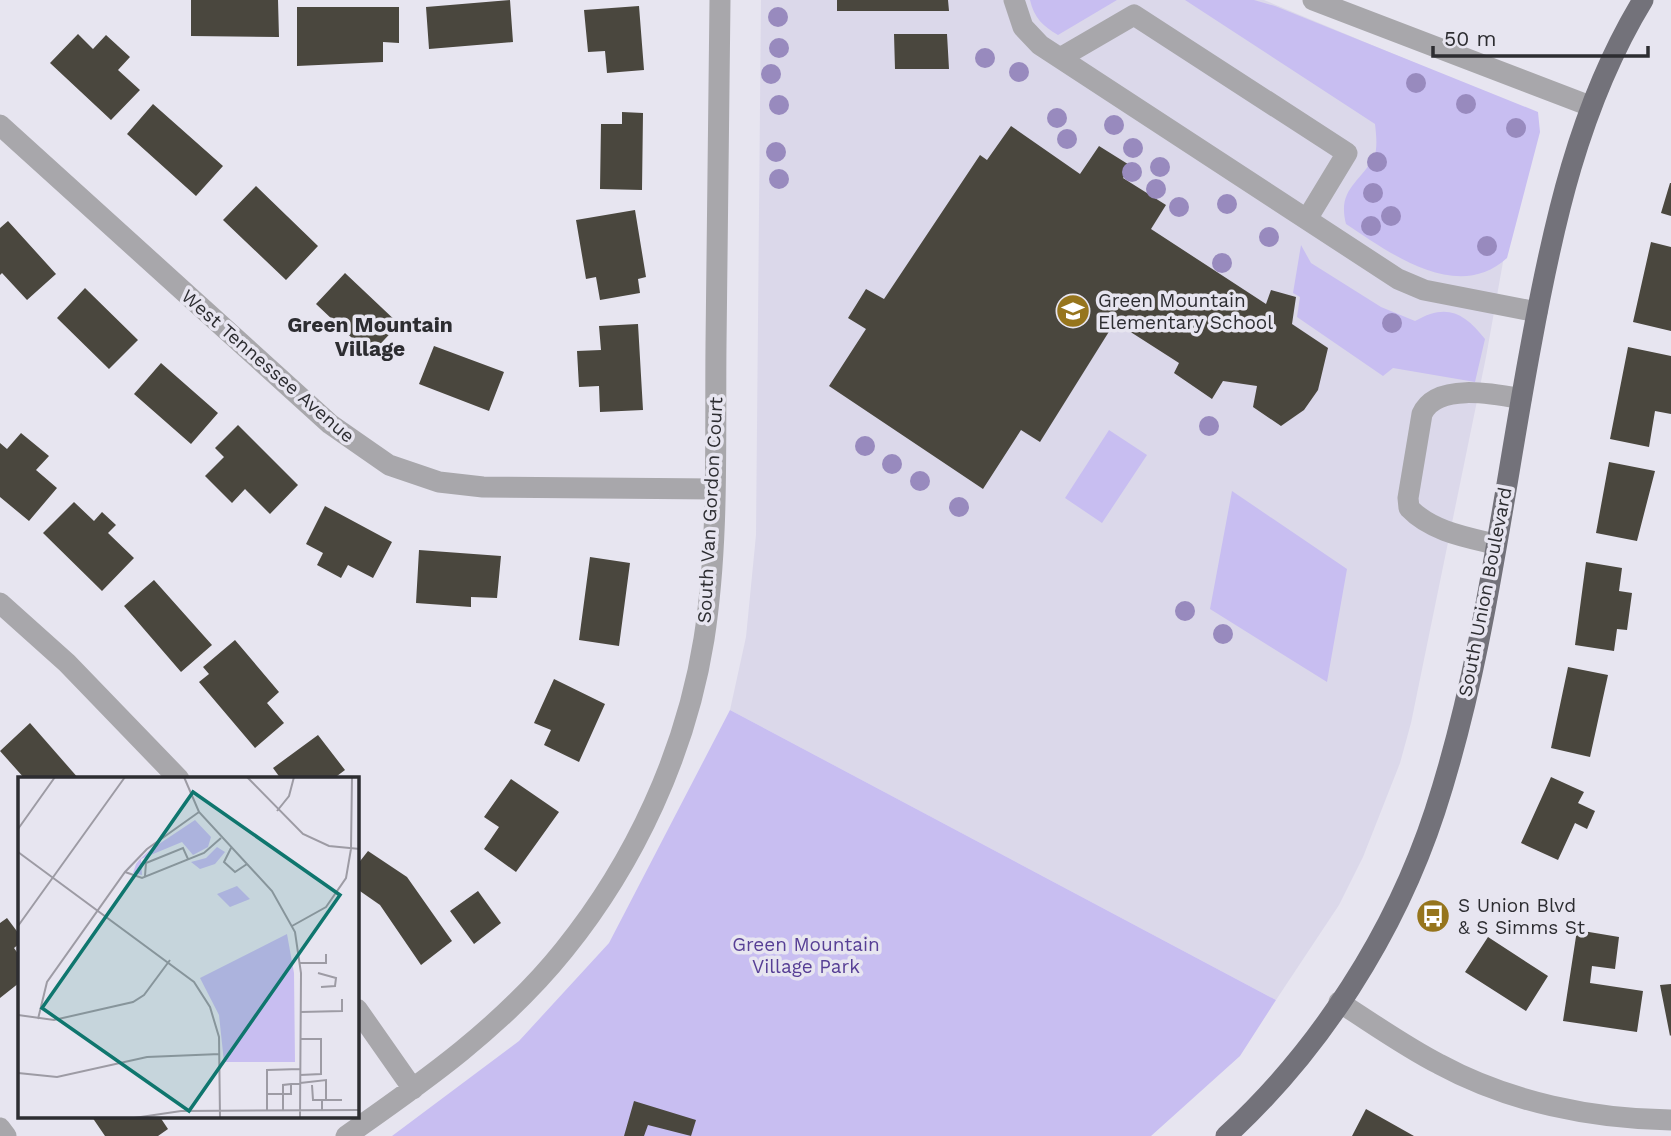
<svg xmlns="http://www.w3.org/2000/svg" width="1671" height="1136" viewBox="0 0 1671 1136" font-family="'Work Sans',sans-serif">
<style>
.built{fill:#dbd8ea}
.green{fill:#c8bef1}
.building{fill:#4a473e}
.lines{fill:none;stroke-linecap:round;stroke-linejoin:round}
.minor{stroke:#a8a7ab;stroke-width:21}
.major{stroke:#73727a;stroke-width:21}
.tree{fill:#988abe}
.labels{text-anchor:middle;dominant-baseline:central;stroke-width:7;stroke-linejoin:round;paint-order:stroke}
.poi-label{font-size:19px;fill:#2d2d31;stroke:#e7e5f0;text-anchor:start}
.street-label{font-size:19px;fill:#2d2d31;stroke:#e7e5f0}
.park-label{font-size:19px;fill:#573f95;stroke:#e7e5f0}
.neighbourhood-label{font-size:21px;font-weight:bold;fill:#2d2d31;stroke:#e7e5f0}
.inset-road{fill:none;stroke:#9d9ba4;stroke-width:2}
.view{fill:#0f766e;fill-opacity:0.15;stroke:#0f766e;stroke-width:3.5}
.inset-edge{fill:none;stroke:#2d2d31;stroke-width:3.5}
</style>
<rect width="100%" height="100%" fill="#e7e5f0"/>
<path class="built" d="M 761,0 L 1264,0 L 1530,111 L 1486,357 L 1411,723 L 1400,763 L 1363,857 L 1339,905 L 1276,1000 L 730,710 L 746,637 L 756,535 Z"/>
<path class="green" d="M 1030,0 L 1117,0 L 1058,35 C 1043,26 1034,18 1030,0 Z
M 1185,0 L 1254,0 L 1275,6 L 1538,112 L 1540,132 L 1507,258 C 1458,303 1391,254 1346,224 C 1337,189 1360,183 1374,157 C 1378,148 1376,133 1375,124 Z
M 1301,245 L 1311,263 L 1381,307 L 1415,321 C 1446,303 1464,312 1485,339 L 1475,382 L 1393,368 L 1383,376 L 1297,317 L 1300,297 L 1293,293 Z
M 1109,430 L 1147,455 L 1102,523 L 1065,498 Z
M 1232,491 L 1347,569 L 1327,682 L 1210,609 Z
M 730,710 L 1276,1000 L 1240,1056 L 1151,1136 L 392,1136 L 519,1041 L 609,943 Z"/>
<path class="building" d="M 191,0 L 278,0 L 279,37 L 191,36 Z
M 510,0 L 513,42 L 429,49 L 426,7 Z
M 837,0 L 948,0 L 949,11 L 837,11 Z
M 639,6 L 644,70 L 607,73 L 605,51 L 588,52 L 584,10 Z
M 297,7 L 399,7 L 399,43 L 383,42 L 383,62 L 297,66 Z
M 78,34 L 93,49 L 106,35 L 130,57 L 118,70 L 140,90 L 111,120 L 50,63 Z
M 894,34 L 947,34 L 949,69 L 895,69 Z
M 153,104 L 223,166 L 196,196 L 127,134 Z
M 622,112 L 643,113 L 642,190 L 600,189 L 601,124 L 622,124 Z
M 1011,126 L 1080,174 L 1099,146 L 1131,166 L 1123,178 L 1166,205 L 1151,229 L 1266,304 L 1271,290 L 1296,297 L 1292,324 L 1328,348 L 1318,390 L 1304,410 L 1281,426 L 1253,407 L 1257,386 L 1223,381 L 1212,399 L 1174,373 L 1179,363 L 1115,322 L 1040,442 L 1021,430 L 983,489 L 829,386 L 866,329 L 848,318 L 866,289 L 884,299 L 980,155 L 987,160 Z
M 1670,183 L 1671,183 L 1671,216 L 1661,213 Z
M 256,186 L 318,246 L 286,280 L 223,220 Z
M 635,210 L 646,277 L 638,279 L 640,293 L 600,300 L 596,277 L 586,279 L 576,220 Z
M 8,221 L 56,274 L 27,300 L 2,273 L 0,275 L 0,228 Z
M 1651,242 L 1671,247 L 1671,331 L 1633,322 Z
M 345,273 L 399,324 L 370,355 L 316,304 Z
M 85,288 L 138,340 L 109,369 L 57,318 Z
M 638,324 L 643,410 L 600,412 L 599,386 L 579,387 L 577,351 L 601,350 L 599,326 Z
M 434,346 L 504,372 L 489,411 L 419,384 Z
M 1628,347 L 1671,356 L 1671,414 L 1655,411 L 1649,447 L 1610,439 Z
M 161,363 L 218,413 L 191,444 L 134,394 Z
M 238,425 L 298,485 L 270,514 L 245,489 L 232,503 L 205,476 L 224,457 L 215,448 Z
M 21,433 L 49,456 L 36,470 L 57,488 L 29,521 L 0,497 L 0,443 L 7,449 Z
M 1609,462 L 1655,471 L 1637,541 L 1596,533 Z
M 74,502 L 94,521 L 102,512 L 116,525 L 108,533 L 134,558 L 102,591 L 43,533 Z
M 325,506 L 392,542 L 373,578 L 348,565 L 341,578 L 317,565 L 323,553 L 306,544 Z
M 419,550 L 501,556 L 497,598 L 471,597 L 471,607 L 416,603 Z
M 590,557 L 630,563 L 619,646 L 579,640 Z
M 1586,562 L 1622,568 L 1619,591 L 1632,593 L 1627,630 L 1617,629 L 1614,651 L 1575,645 Z
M 154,580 L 212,645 L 181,672 L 124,606 Z
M 235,640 L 279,692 L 267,703 L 284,723 L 255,748 L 199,682 L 209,674 L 203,667 Z
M 1568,667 L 1608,675 L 1590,757 L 1551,748 Z
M 554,679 L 605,704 L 579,762 L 544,745 L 551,730 L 534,723 Z
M 30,723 L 79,779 L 25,779 L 0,751 Z
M 318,735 L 345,770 L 333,779 L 281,779 L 273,768 Z
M 1551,777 L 1584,792 L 1578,803 L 1595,811 L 1587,829 L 1575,823 L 1558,860 L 1521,843 Z
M 511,779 L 559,812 L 516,872 L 484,849 L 499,827 L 484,817 Z
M 368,851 L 407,877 L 452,941 L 421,965 L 380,905 L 357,889 L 357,865 Z
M 478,891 L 501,923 L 474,944 L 450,911 Z
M 7,918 L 19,934 L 19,944 L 14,948 L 19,955 L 19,983 L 0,998 L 0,923 Z
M 1577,930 L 1619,937 L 1615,969 L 1592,966 L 1590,983 L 1643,991 L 1637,1032 L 1563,1021 Z
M 1488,937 L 1548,976 L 1526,1011 L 1465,972 Z
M 1671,984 L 1671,1035 L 1670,1036 L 1660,985 Z
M 634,1101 L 696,1120 L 691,1136 L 648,1125 L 644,1136 L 624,1136 Z
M 1366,1109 L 1414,1136 L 1352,1136 Z
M 92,1117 L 160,1117 L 168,1129 L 158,1136 L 105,1136 Z"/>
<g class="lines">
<path class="minor" d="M 1014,0 L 1023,27 L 1040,45 L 1398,279 L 1424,290 L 1537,312
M 1313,0 L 1590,106
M 1060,58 L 1134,15 L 1347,153 L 1307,219
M 0,125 L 330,424 L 389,465 L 439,482 L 483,487 L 715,489
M 1495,544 C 1465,537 1431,531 1409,508 L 1408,498 L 1422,414 C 1436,382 1495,394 1521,399
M 0,603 L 67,663 L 179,779
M 1339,1002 C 1372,1023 1404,1046 1439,1064 C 1509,1102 1592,1119 1671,1120
M 357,1009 L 413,1089
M 0,1128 L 6,1136
M 346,1136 C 425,1081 503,1026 564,950 C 635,862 686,752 704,639 C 719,542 715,443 716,345 C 717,230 718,115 720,0"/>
<path class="major" d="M 1226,1136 C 1320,1050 1395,933 1435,811 C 1484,661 1502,500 1531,345 C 1553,225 1579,105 1643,0"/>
</g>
<g class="tree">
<circle cx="778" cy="17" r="10"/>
<circle cx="779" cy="48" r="10"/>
<circle cx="985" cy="58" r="10"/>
<circle cx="1019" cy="72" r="10"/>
<circle cx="771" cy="74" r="10"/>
<circle cx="1416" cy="83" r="10"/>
<circle cx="1466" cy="104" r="10"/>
<circle cx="779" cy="105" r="10"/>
<circle cx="1057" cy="118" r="10"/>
<circle cx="1114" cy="125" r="10"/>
<circle cx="1516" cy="128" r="10"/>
<circle cx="1067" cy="139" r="10"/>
<circle cx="1133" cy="148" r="10"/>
<circle cx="776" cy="152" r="10"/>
<circle cx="1377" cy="162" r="10"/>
<circle cx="1160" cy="167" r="10"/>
<circle cx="1132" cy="172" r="10"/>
<circle cx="779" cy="179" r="10"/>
<circle cx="1156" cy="189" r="10"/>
<circle cx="1373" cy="193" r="10"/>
<circle cx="1227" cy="204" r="10"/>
<circle cx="1179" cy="207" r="10"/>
<circle cx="1391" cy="216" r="10"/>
<circle cx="1371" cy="226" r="10"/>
<circle cx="1269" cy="237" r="10"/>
<circle cx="1487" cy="246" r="10"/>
<circle cx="1222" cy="263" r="10"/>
<circle cx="1392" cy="323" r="10"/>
<circle cx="1209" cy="426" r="10"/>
<circle cx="865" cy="446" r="10"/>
<circle cx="892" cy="464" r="10"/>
<circle cx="920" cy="481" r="10"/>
<circle cx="959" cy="507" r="10"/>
<circle cx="1185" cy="611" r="10"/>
<circle cx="1223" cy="634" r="10"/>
</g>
<defs>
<g id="school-disc" transform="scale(1.75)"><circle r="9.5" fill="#96751d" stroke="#e7e5f0"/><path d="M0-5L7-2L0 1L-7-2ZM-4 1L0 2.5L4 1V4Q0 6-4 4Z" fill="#fff"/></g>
<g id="bus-disc" transform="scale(1.75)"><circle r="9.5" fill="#96751d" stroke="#e7e5f0"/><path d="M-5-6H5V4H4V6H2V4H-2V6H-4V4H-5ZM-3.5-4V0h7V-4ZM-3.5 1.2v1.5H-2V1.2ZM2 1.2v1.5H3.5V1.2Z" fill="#fff"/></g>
</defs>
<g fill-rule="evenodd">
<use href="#school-disc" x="1073" y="311"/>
<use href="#bus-disc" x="1433" y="916"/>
</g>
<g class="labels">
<g class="poi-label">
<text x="1098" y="300">Green Mountain<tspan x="1098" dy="22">Elementary School</tspan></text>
<text x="1458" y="905">S Union Blvd<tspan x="1458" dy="22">&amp; S Simms St</tspan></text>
</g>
<g class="street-label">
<text transform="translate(268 366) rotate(41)">West Tennessee Avenue</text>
<text transform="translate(710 510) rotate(-87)">South Van Gordon Court</text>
<text transform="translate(1485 592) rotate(-79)">South Union Boulevard</text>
</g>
<g class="park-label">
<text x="806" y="944">Green Mountain<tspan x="806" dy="22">Village Park</tspan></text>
</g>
<g class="neighbourhood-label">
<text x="370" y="324">Green Mountain<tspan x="370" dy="24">Village</tspan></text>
</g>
</g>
<g transform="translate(18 777)">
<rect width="341" height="341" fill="#e7e5f0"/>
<path d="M 177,43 L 193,60 L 190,70 L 175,78 L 164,65 L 123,82 L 124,98 L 115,96 L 118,87 L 122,82 L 132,73 ZM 199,70 L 207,75 L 197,87 L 182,92 L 173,85 L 188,81 ZM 219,109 L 232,122 L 212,130 L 199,117 ZM 269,157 L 276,196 L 277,285 L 206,285 L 201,238 L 182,201 Z" fill="#c8bef1"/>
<path class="inset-road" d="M 166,0 L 181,35 L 254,114 L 277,155 L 283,196 L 282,341M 229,0 L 285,57 L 311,69 L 342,72M 259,34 L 271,19 L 276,0M 0,52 L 37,0M 213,71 L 206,85 L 217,95 L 229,87M 0,75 L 176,205 L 192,230 L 201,260 L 202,341M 107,95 L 124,101 L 186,76 L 203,61M 127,99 L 128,86 L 165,71 L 170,82M 0,149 L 107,0M 274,149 L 308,130 L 328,101 L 333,72 L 334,0M 282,186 L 308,186 L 308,177M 300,196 L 318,201 L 317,209 L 303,210M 283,235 L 324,234 L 324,222M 0,238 L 36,243 L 115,225 L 126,218 L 152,183M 20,242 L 29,205 L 107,95 L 129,72 L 181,35M 0,296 L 39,300 L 129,280 L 202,277M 282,298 L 303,297 L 303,262 L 283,262M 294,308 L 295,323 L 303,323M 250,317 L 273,317 L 273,308M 249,333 L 249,293 L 282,292M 265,333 L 265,308 L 308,303 L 308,323M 304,333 L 304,323 L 324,323M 116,341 L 163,334 L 342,333"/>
<path class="view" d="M 175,15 L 322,118 L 171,334 L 24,231 Z"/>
<rect width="341" height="341" class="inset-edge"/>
</g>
<path d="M1433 46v10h215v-10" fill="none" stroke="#2d2d31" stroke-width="3.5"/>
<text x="1444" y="46" font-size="21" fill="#2d2d31" stroke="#e7e5f0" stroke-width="5" paint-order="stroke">50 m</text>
</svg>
